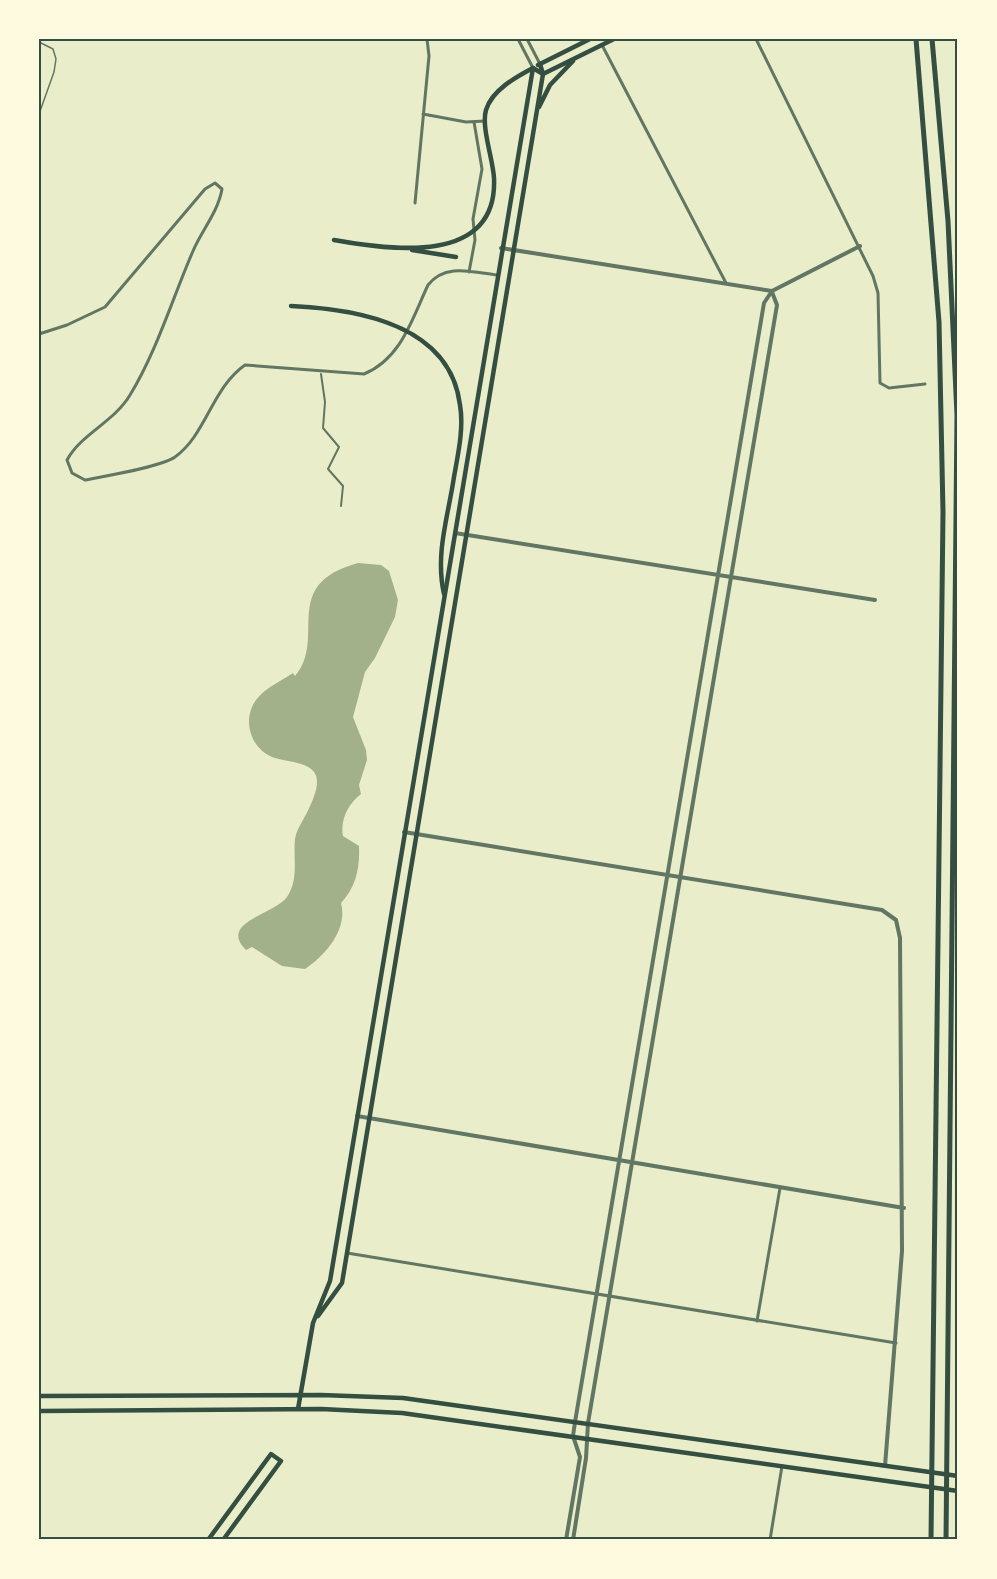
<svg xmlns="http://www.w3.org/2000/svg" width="997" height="1579" viewBox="0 0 997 1579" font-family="'Libre Baskerville',serif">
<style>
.water{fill:#a3b18a}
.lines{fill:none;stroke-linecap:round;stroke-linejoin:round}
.service{stroke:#617663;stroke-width:1.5}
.pedestrian{stroke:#617663;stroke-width:2}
.minor{stroke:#617663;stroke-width:3}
.tertiary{stroke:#617663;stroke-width:4}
.secondary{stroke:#344e41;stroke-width:4.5}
.primary{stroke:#344e41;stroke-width:4.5}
.motorway{stroke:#344e41;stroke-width:5}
.neatline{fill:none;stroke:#344e41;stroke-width:2}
</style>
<rect width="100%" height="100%" fill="#e9edc9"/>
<path class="water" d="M 358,563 L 381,565 L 389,571 L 398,600 L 395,617 L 375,658 L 365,672 L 353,717 L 366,750 L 367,760 L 359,785 L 361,794 C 348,804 340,820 343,836 L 359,846 C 360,868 356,887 341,903 C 348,929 326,955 305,969 L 282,966 L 252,947 L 246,950 C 218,922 274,915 287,897 C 299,879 293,859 295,839 C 297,827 306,817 310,806 C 314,797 321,781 314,772 C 306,761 284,762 272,757 C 250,748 242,719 256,700 C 265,688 281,681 293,673 L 295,676 C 328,638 278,585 358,563 Z"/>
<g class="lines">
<path class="service" d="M 39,42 L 53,49 L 56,59 L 54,72 L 39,114
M 39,162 L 39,165"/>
<path class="pedestrian" d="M 321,374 L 325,402 L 323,428 L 339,447 L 328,469 L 343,486 L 341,506"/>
<path class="minor" d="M 518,39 L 533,68
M 527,39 L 540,64
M 756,39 L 873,276 L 878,293 L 880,383 L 889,388 L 925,384
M 602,45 L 726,283
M 423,114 L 466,122 L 485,121
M 415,203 L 429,56 L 427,39
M 469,272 L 475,240 L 473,219 L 482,169 L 474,122
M 39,334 L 67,325 L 105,307 L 205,189 L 215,183 L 222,189 C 218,212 202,230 193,251 C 173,297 156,353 130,395 C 114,422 81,434 67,460 L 72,473 L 85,480 C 105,476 161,467 175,457 C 206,435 212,388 245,365 L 364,374 C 401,359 412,319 428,285 C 445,263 472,272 497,275
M 347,1253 L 896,1343
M 757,1321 L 780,1188
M 770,1540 L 782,1466"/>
<path class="tertiary" d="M 501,248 L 772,291 L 860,246
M 455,533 L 875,600
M 404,832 L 882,910 L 896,920 L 900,938 L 902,1251 L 885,1466
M 357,1116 L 904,1208
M 566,1540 L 580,1457 L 573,1436 L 575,1422 L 764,303 L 772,291
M 573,1540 L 586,1458 L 588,1423 L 777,305 L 772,292"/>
<path class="secondary" d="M 538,65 L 590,39
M 533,68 L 543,74 L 614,39
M 539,107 L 550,85 L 573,61
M 318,1316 L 342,1283 L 543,74 L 540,64
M 39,1396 L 321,1395 L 403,1398 L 958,1476
M 298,1409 L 313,1323 L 330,1281 L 533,68
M 39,1411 L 321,1409 L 402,1413 L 958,1491
M 208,1540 L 271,1454 L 281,1461 L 223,1540"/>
<path class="primary" d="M 334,240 C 390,250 498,266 494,178 C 493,159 481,127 486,110 C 492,90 516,77 533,68
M 412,250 L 456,257
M 291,306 C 357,309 450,324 460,405 C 464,428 458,454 454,477 C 448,517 435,554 444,594"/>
<path class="motorway" d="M 916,39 L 939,322 L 943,512 L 931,1540
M 932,39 L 948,221 L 957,415 L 946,1540"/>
</g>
<rect width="997" height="1579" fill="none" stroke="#fefae0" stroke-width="81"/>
<rect x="40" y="40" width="916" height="1498" class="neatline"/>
</svg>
